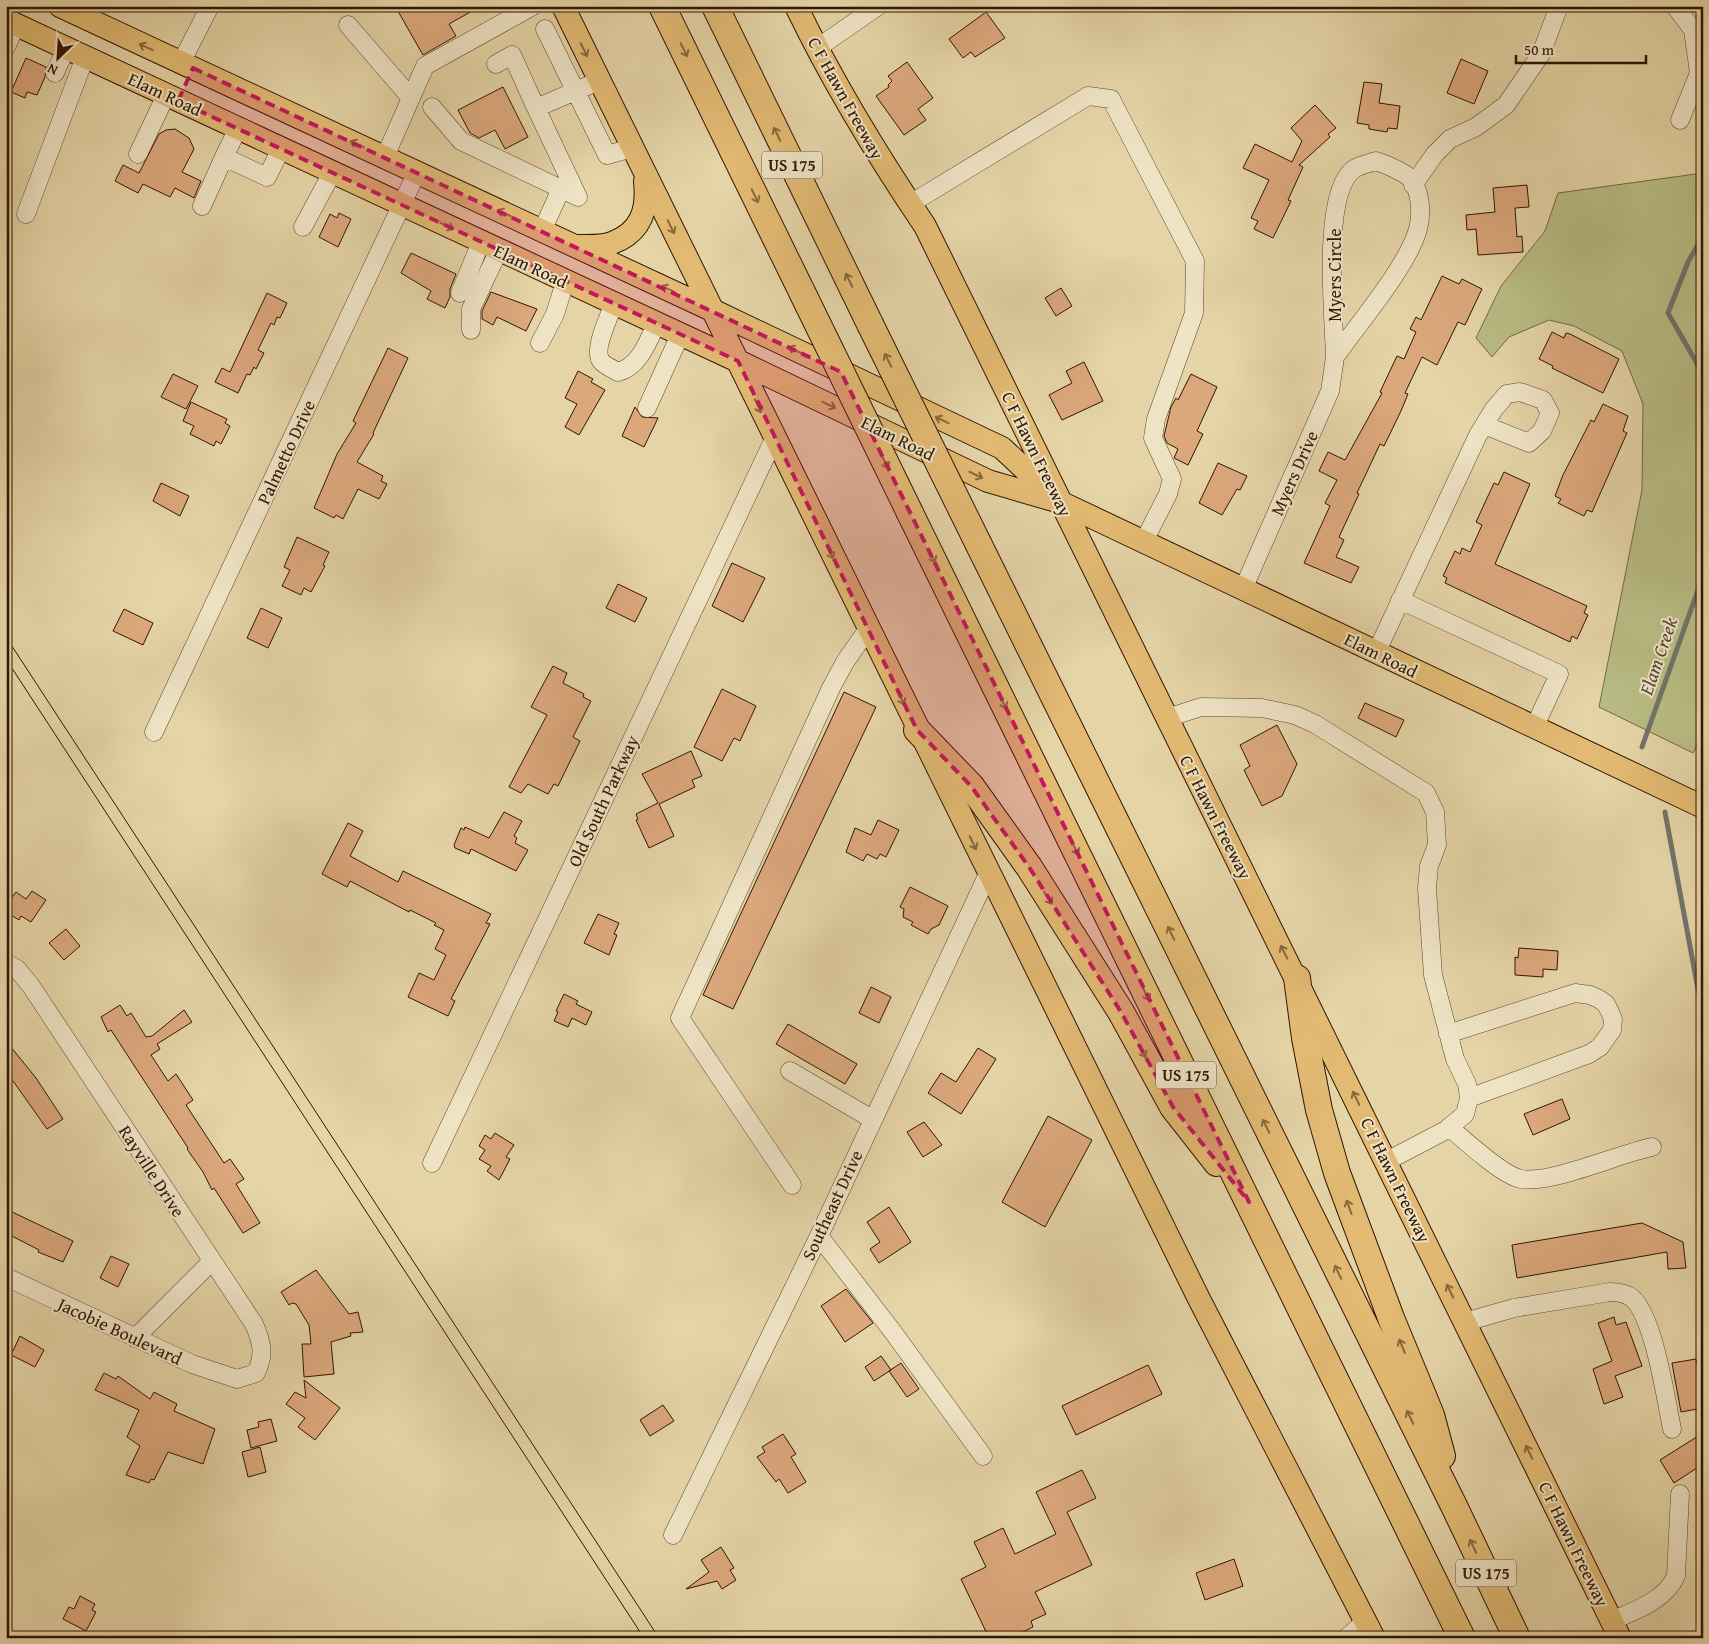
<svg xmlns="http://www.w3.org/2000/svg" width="1709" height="1644" viewBox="0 0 1709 1644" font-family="'Gentium Book Plus',serif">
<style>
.green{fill:#b8bc84;stroke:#746843}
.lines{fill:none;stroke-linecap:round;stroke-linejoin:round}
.stream{stroke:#71756c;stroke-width:5}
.building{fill:#dba87c;stroke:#301502}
.minor-casing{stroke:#5d452b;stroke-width:19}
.major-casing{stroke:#301502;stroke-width:24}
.highway-casing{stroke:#301502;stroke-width:28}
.minor{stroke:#eee3c5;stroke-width:18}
.major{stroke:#e2ba73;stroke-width:22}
.highway{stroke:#e2ba73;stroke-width:26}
.tram{stroke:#301502;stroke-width:1}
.highway-bridge-casing{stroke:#301502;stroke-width:28;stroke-linecap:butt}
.highway-bridge{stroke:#e2ba73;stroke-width:26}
.oneway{stroke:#89683a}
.marked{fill:#c2185b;fill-opacity:0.2;stroke:#c2185b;stroke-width:4;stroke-dasharray:10 6;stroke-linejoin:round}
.labels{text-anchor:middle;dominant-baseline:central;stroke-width:4;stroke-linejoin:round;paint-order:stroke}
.shield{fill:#eee3c5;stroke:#69533c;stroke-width:1}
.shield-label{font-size:16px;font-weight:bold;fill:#301502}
.street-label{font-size:18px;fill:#301502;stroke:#eee3c5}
.water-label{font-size:19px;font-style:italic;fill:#504537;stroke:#eee3c5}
</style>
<rect width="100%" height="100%" fill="#e5d4a6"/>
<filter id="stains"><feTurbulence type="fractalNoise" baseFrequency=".004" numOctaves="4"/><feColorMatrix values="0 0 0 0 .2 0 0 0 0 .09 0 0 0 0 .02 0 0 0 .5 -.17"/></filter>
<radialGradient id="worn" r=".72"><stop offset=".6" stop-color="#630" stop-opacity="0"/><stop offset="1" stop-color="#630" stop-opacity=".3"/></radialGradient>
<path class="green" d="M 1703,173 L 1703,733 L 1693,753 L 1599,707 L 1642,490 L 1643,404 L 1622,351 L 1574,326 L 1549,320 L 1509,337 L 1492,357 L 1476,338 L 1501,286 L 1545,231 L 1558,193 Z"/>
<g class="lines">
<path class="stream" d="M 1703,236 L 1688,262 L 1668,313 L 1703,374
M 1642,747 L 1703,576
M 1665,812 L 1703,1016"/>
</g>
<path class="building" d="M 395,6 L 481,6 L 449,24 L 456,36 L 423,55 Z
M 986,12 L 1005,38 L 975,57 L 971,52 L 963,58 L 949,39 Z
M 26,58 L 46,67 L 45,77 L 37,95 L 27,92 L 25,98 L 11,92 Z
M 1461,59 L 1488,71 L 1474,104 L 1447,93 Z
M 907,62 L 933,98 L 918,109 L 926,120 L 904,135 L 876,96 L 889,87 L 888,85 L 892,81 L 888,76 Z
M 1364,82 L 1382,84 L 1379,103 L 1400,106 L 1397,129 L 1388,128 L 1387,132 L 1369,129 L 1369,125 L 1357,123 Z
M 503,87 L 528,137 L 505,149 L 495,130 L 479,138 L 470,133 L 458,110 Z
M 1315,105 L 1336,128 L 1328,134 L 1330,137 L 1299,165 L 1303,167 L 1288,200 L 1291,201 L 1273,238 L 1254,229 L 1258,221 L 1251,218 L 1269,180 L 1243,168 L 1255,144 L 1292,162 L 1302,141 L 1291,128 Z
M 175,129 L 189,138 L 194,149 L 182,172 L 201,181 L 194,198 L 175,188 L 170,197 L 143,184 L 138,193 L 115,181 L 123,165 L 139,173 L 159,134 L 166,130 Z
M 1527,185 L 1529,207 L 1515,208 L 1517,237 L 1522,236 L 1523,252 L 1478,255 L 1476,229 L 1467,230 L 1466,215 L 1495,212 L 1493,188 Z
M 339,213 L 351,219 L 338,247 L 319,237 L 330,214 L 337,218 Z
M 411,253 L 456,274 L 450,289 L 450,297 L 445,308 L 427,299 L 431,291 L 401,273 Z
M 1442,276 L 1459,284 L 1462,279 L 1482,289 L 1465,325 L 1458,322 L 1437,365 L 1422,357 L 1405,393 L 1408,394 L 1401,411 L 1384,446 L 1380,444 L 1357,493 L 1359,494 L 1339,537 L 1344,540 L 1336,557 L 1359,567 L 1351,583 L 1304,563 L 1330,506 L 1325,503 L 1337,480 L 1319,471 L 1328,452 L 1345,460 L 1382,393 L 1380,392 L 1397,356 L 1404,359 L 1416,332 L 1410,329 L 1416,317 L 1421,320 Z
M 1061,288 L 1072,306 L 1056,316 L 1045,298 Z
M 491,292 L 537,309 L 526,331 L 497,317 L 493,325 L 482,319 L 482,311 Z
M 267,293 L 287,303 L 280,318 L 277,317 L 274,325 L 271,323 L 258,350 L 264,353 L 256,369 L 254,367 L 250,375 L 247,374 L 238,393 L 215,382 L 222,368 L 230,372 Z
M 1552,332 L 1564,338 L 1566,333 L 1570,334 L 1619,359 L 1603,393 L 1552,368 L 1553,366 L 1539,359 Z
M 388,348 L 408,358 L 373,433 L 374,434 L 357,462 L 383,476 L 381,481 L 387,484 L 379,499 L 358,489 L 343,519 L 336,515 L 334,518 L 314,508 L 337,454 L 356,423 L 353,421 Z
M 1084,362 L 1103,401 L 1062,420 L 1049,395 L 1072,383 L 1066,371 Z
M 578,371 L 593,379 L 591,382 L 605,390 L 579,435 L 565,427 L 577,404 L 565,398 Z
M 173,374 L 198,386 L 186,409 L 161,397 Z
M 1191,374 L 1217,387 L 1197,431 L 1203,434 L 1188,465 L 1174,458 L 1178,449 L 1167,443 L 1164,436 L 1171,407 L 1176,398 L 1178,400 Z
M 191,402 L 227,419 L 225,423 L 230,426 L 221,444 L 216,441 L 214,446 L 190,434 L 194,426 L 183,421 Z
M 1603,404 L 1628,416 L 1623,431 L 1627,433 L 1592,512 L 1587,510 L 1584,516 L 1558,503 L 1561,499 L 1555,496 L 1563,475 L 1591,420 L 1594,422 Z
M 635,407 L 642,417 L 658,418 L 644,447 L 622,436 Z
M 1218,463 L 1247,476 L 1240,490 L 1237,489 L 1222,515 L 1199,503 Z
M 1504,472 L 1530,484 L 1495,564 L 1587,606 L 1584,613 L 1588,615 L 1577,639 L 1572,636 L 1570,642 L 1445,583 L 1447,578 L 1443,576 L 1455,551 L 1460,554 L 1462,548 L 1470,552 L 1482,525 L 1476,522 L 1494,483 L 1498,485 Z
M 161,483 L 189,496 L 180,516 L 153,501 Z
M 297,537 L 329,552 L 323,565 L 325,566 L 311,592 L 304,588 L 301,595 L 282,586 L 290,570 L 284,567 Z
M 732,563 L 765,578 L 743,622 L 712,606 Z
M 618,584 L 647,598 L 635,622 L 606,608 Z
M 261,608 L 282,618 L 268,648 L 247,638 Z
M 124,609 L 153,623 L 143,645 L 113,631 Z
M 553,666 L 567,673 L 563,683 L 584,694 L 583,697 L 591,701 L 573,737 L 580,741 L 558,786 L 554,784 L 548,794 L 528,784 L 521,793 L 509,787 L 547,715 L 531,707 Z
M 722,689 L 756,706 L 740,741 L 734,738 L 722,761 L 694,747 Z
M 844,692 L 876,707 L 733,1009 L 703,995 Z
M 1365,703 L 1404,720 L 1396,737 L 1358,718 Z
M 1277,725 L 1297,764 L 1282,796 L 1262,806 L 1244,770 L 1250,766 L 1240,745 Z
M 691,751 L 702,776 L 692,780 L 695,787 L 659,804 L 674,836 L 649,848 L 636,820 L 638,819 L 636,814 L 658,803 L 642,774 Z
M 504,812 L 522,821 L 514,836 L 517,838 L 515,843 L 528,850 L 516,871 L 471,849 L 469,854 L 455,848 L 454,845 L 461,828 L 464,830 L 465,827 L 489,838 Z
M 878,820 L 899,830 L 886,857 L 880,854 L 877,859 L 867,854 L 863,861 L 846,852 L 855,828 L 871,835 Z
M 348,823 L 363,831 L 350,856 L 398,882 L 403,871 L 491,914 L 486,923 L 490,924 L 451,999 L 455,1001 L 448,1016 L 408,997 L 419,973 L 434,980 L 446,955 L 435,949 L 444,930 L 434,925 L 436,923 L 410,910 L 409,912 L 350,881 L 347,887 L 322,874 Z
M 910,887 L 948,906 L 939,925 L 931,929 L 928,934 L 911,925 L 913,922 L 903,917 L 904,909 L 900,907 Z
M 32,891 L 46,900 L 31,922 L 21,916 L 19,920 L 6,912 L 6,906 L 16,892 L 26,899 Z
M 598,914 L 619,923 L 614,934 L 617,935 L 609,955 L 584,943 Z
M 66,929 L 80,946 L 64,960 L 49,943 Z
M 1519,948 L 1558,951 L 1557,970 L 1543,969 L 1543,977 L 1515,975 L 1515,957 L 1518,958 Z
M 871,987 L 891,997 L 879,1023 L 859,1013 Z
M 564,994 L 578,1001 L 576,1004 L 592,1012 L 586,1025 L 572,1018 L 568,1027 L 554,1021 L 558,1012 L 556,1011 Z
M 120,1005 L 127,1016 L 131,1013 L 146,1037 L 152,1036 L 184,1010 L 192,1022 L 157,1044 L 160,1049 L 151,1055 L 168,1081 L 176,1074 L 193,1100 L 186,1105 L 224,1163 L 230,1159 L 244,1179 L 236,1184 L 260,1223 L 243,1233 L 214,1188 L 212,1190 L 203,1172 L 187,1149 L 188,1148 L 111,1030 L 108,1032 L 101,1017 Z
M 788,1024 L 857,1064 L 845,1084 L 776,1044 Z
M 6,1041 L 36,1078 L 63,1119 L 47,1129 L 6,1071 Z
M 978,1048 L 996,1059 L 961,1114 L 928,1093 L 941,1073 L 956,1082 Z
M 1562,1099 L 1570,1119 L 1533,1135 L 1524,1114 Z
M 1048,1116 L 1092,1140 L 1045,1227 L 1002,1202 Z
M 924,1122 L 942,1145 L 923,1157 L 907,1132 Z
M 495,1133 L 514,1145 L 506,1157 L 510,1159 L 499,1180 L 487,1171 L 491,1166 L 479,1159 L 485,1150 L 479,1146 L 485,1135 L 491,1139 Z
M 889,1207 L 911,1242 L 879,1263 L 870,1249 L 880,1242 L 867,1222 Z
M 6,1209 L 73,1241 L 63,1262 L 38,1252 L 39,1250 L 6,1233 Z
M 1642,1223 L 1683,1242 L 1686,1268 L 1668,1269 L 1667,1252 L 1517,1278 L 1512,1245 Z
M 111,1256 L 129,1264 L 118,1287 L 100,1278 Z
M 316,1270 L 349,1314 L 358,1312 L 363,1332 L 350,1333 L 351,1336 L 331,1342 L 334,1374 L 304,1377 L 302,1344 L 311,1344 L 309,1325 L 296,1304 L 292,1303 L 289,1305 L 281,1292 Z
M 846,1289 L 873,1323 L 845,1342 L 821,1306 Z
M 1614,1317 L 1616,1325 L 1626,1322 L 1642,1366 L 1615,1376 L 1623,1397 L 1604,1404 L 1593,1369 L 1612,1361 L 1598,1323 Z
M 20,1336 L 44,1350 L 35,1367 L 11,1355 Z
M 881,1356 L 891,1370 L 874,1381 L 865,1367 Z
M 1696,1359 L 1703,1394 L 1703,1408 L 1681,1412 L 1672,1363 Z
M 901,1363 L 919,1389 L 907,1397 L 889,1371 Z
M 1148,1365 L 1162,1394 L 1076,1435 L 1062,1406 Z
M 104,1373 L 116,1379 L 118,1376 L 150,1399 L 154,1392 L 177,1404 L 174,1411 L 215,1429 L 203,1464 L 168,1452 L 154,1480 L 151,1479 L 149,1483 L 126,1475 L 140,1446 L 127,1437 L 139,1410 L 95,1390 Z
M 304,1380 L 340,1408 L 315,1440 L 298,1427 L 305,1418 L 286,1404 L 295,1392 L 306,1398 Z
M 663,1405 L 674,1421 L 650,1436 L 640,1420 Z
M 271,1419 L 277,1441 L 251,1448 L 247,1430 L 259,1427 L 258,1422 Z
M 1703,1433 L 1703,1464 L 1674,1483 L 1660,1460 Z
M 783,1434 L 796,1454 L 791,1457 L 806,1482 L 788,1493 L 779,1479 L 776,1482 L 757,1457 L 765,1452 L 762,1447 Z
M 260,1447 L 266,1472 L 248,1477 L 242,1452 Z
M 1082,1470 L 1096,1498 L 1067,1512 L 1092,1565 L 1035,1592 L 1046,1614 L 1031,1621 L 1033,1627 L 1011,1638 L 989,1638 L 961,1579 L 986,1567 L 974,1542 L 1003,1528 L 1015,1554 L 1056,1534 L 1036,1492 Z
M 721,1547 L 734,1568 L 730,1570 L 736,1580 L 722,1589 L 717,1581 L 686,1589 L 709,1572 L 701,1560 Z
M 1234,1559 L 1243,1586 L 1205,1600 L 1196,1573 Z
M 80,1596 L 95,1604 L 92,1610 L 96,1612 L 86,1631 L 63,1619 L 69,1607 L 74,1609 Z"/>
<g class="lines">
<g class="minor-casing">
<path id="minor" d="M 1675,6 L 1693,30 L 1699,73 L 1680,120
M 348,25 L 411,98
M 545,29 L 607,155 L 632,148
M 6,47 L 16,25
M 816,49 L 878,6
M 181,63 L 210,6
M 496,64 L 512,55 L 536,108 L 599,81
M 55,73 L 66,48
M 432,107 L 461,141 L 578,197 L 536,108
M 238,128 L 224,157 L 267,177 L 281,149
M 138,154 L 166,95
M 385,157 L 425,66 L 533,6
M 1376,161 C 1387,165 1401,170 1410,178 C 1421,190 1422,214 1418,229 C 1408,266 1358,324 1335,357 C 1334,318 1321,192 1354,169 C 1360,165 1370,163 1376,161 Z
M 1413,185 L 1435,154 L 1450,139 L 1476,127 L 1506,105 L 1541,54 L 1559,6
M 910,204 L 1088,96 L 1111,99 L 1195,261 L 1194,313 L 1156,419 L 1153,438 L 1172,479 L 1168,494 L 1144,541
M 202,206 L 224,157
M 26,214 L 85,57
M 303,227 L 332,173
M 542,231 L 561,189
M 460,293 L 481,242
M 614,304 C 609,316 593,350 601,361 C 605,366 613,369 618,372 C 639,367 648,342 656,324
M 471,330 L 471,309 L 499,250
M 540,343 L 555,314 L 565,282
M 647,408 L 680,335
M 1244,587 L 1330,391 L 1335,357
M 1400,600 L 1559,674 L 1534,728
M 1376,653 L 1478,435 L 1494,409 L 1507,394 L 1520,392 L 1543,400 L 1550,413 L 1542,431 L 1529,443 L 1484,425
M 1167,718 L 1201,707 L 1262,708 L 1295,715 L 1315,724 L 1426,793 L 1435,812 L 1437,845 L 1429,866 L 1427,888 L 1433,975 L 1455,1059 L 1467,1084 L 1469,1098 L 1465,1114 L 1446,1130 L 1387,1161
M 154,732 L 417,172
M 6,963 L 17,969 L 31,986 L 254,1324 C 262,1343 265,1354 256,1373 L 237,1379 L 192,1364 L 6,1277
M 1448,1034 L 1575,993 L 1590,995 L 1599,999 L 1606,1004 L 1610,1012 L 1613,1019 L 1612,1030 L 1600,1047 L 1589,1054 L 1469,1098
M 790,1071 L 872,1119
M 1449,1127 C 1464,1140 1503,1176 1521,1179 C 1552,1184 1618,1154 1652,1147
M 432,1163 L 774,439
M 792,1185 L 680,1018 L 831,688 L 845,662 L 868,629
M 819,1236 L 893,1332 L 983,1456
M 1465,1322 L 1514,1308 L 1610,1292 C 1618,1292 1626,1293 1632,1298 C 1654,1317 1666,1400 1672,1429
M 135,1338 L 212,1261
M 673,1535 L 819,1236 L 988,874
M 1611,1621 C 1634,1611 1665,1601 1676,1576 L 1680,1494
M 1346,1638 L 1365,1622"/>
</g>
<g class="major-casing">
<path id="major" d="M 60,6 L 712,310 L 1002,448 L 1050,493
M 563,6 L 1199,1299 L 1374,1638
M 796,6 C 833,83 877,155 925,226 C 1156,697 1389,1167 1620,1638
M 6,20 L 738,361 L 988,481 L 1060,502 L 1703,807
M 577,246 C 588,246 602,247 612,243 C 642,232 648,209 645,181"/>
</g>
<g class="highway-casing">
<path id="highway" d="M 662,6 L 802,292
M 715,6 L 870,324
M 910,513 L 1462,1638
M 979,545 L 1455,1508 L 1517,1638
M 917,730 L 971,786 L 1029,867 L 1121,1012 L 1173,1107 L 1217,1163
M 1297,978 L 1305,1038 L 1319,1110 L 1337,1173 L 1391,1318 L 1431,1415 L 1442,1456"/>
</g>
<use href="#minor" class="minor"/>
<use href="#major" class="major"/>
<use href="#highway" class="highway"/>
<path class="tram" d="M 6,637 L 659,1638
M 6,659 L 644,1638"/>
<g class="highway-bridge-casing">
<path id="highway-bridge" d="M 802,292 L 910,513
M 870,324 L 979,545"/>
</g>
<use href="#highway-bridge" class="highway-bridge"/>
</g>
<defs><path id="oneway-shaft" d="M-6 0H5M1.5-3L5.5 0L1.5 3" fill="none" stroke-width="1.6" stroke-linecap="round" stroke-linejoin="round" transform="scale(1.25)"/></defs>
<g class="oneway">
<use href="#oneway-shaft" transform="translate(146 47) rotate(-155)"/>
<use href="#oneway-shaft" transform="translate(584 50) rotate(64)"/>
<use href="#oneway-shaft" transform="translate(684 50) rotate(64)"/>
<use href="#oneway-shaft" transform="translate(777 134) rotate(-116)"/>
<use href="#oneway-shaft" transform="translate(357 144) rotate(-155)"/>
<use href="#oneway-shaft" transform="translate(755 196) rotate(64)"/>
<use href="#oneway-shaft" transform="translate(504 213) rotate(-155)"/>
<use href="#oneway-shaft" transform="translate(447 226) rotate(25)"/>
<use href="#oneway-shaft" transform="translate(671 227) rotate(64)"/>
<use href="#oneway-shaft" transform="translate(849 280) rotate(-116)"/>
<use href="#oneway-shaft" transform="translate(668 289) rotate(-155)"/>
<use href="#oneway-shaft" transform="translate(795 350) rotate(-154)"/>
<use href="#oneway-shaft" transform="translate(888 360) rotate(-116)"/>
<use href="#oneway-shaft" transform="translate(829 405) rotate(26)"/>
<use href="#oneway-shaft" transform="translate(758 406) rotate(65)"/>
<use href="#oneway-shaft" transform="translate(942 420) rotate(-154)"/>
<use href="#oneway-shaft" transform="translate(885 462) rotate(64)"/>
<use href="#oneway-shaft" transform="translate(976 475) rotate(26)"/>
<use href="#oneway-shaft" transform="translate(830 552) rotate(64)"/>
<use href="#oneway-shaft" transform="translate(932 556) rotate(64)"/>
<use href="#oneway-shaft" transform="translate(901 698) rotate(64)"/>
<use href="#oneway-shaft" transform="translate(1003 702) rotate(64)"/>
<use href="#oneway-shaft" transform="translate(973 843) rotate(64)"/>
<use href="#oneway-shaft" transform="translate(1075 848) rotate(64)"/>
<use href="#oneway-shaft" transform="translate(1048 898) rotate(57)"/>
<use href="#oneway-shaft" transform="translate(1171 933) rotate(-116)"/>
<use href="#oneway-shaft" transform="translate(1284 952) rotate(-117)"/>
<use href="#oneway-shaft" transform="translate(1146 994) rotate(64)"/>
<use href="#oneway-shaft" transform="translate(1142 1051) rotate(61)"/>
<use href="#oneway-shaft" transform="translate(1356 1098) rotate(-116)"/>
<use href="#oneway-shaft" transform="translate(1266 1126) rotate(-116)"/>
<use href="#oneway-shaft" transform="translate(1349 1207) rotate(-110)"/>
<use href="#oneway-shaft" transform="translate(1338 1272) rotate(-116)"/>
<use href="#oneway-shaft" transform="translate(1450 1291) rotate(-116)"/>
<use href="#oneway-shaft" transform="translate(1402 1346) rotate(-113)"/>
<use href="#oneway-shaft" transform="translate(1410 1417) rotate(-116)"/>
<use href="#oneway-shaft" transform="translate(1529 1452) rotate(-116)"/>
<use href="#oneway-shaft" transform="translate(1473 1546) rotate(-115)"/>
</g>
<path class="marked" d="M 193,68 L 841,372 L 1249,1202 L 1173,1107 L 1121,1012 L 1029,867 L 971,786 L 917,730 L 738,361 L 178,101 Z"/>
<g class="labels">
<g class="shield">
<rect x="762" y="151.5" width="60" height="27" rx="4"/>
<rect x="1156" y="1061.5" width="60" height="27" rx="4"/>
<rect x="1456" y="1559.5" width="60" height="27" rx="4"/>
</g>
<g class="shield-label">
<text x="792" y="165">US 175</text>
<text x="1186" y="1075">US 175</text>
<text x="1486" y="1573">US 175</text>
</g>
<g class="street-label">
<text transform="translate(165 94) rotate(25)">Elam Road</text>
<text transform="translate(846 98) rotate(61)">C F Hawn Freeway</text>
<text transform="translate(531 266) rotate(25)">Elam Road</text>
<text transform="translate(1334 275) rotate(-90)">Myers Circle</text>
<text transform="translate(898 438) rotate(26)">Elam Road</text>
<text transform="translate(286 452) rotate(-65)">Palmetto Drive</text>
<text transform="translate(1037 454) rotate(64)">C F Hawn Freeway</text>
<text transform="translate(1294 473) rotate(-66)">Myers Drive</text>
<text transform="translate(1381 655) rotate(26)">Elam Road</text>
<text transform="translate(603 801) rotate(-65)">Old South Parkway</text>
<text transform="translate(1216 817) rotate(63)">C F Hawn Freeway</text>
<text transform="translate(152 1171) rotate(57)">Rayville Drive</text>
<text transform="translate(1396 1180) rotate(64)">C F Hawn Freeway</text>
<text transform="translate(832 1205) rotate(-65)">Southeast Drive</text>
<text transform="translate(120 1331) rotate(25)">Jacobie Boulevard</text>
<text transform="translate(1574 1544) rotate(64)">C F Hawn Freeway</text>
</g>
<g class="water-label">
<text transform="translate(1658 656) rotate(-71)">Elam Creek</text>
</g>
</g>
<rect width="1709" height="1644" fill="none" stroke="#e5d4a6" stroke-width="25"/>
<rect x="8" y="8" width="1694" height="1629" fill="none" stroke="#301502" stroke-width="2.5"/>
<rect x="12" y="12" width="1684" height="1619" fill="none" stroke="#301502"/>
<g transform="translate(58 58) rotate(205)" stroke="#eee3c5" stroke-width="4" paint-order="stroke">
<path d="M0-4L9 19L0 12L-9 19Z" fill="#301502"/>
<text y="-8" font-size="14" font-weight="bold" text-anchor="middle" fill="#301502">N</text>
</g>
<path d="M1516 55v8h130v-8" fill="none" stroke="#301502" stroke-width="2.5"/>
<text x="1524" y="55" font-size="15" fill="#301502" stroke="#eee3c5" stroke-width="4" paint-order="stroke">50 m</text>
<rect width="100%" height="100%" filter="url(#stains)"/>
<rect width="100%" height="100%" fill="url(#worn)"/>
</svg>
